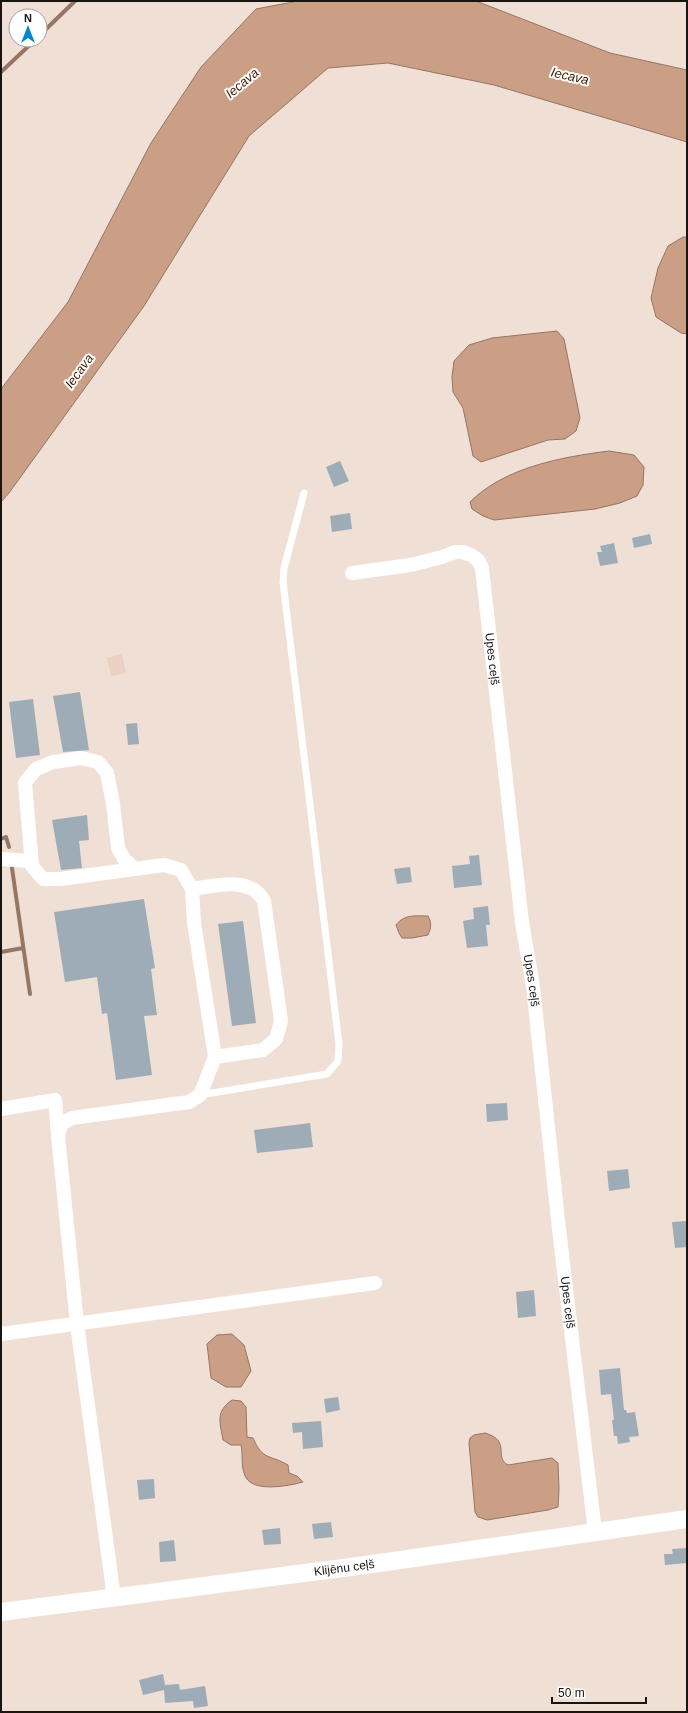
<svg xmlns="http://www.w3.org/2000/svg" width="688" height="1713" viewBox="0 0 688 1713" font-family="Helvetica,sans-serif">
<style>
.built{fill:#e9d1c3}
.water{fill:#cb9f86;stroke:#967563}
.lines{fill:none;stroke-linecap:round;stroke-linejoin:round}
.stream{stroke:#967563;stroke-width:4}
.building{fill:#9eacb8}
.service{stroke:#fff;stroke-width:7}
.minor{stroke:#fff;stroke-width:14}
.tertiary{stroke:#fff;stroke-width:18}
.labels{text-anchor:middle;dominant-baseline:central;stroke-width:4;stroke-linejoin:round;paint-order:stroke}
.street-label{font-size:12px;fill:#1a1411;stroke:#fff}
.water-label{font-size:13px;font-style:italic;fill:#471e01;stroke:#fff}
</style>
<rect width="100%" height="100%" fill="#f0dfd5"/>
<path class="built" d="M 122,654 L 126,673 L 111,676 L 107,658 Z"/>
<path class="water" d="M 298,1 L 476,1 L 610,53 L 687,70 L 687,142 L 494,85 L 388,63 L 328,68 L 249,136 L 144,306 L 9,493 L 1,502 L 1,389 L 68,302 L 151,143 L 201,67 L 256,9 Z
M 683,237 L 687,237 L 687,334 L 681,333 L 656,317 L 651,298 L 658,268 L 668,246 Z
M 557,331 L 564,339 L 580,418 L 576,431 L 565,439 L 548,440 L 481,462 L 473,456 L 463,408 L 453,392 L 452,377 L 454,361 L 469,345 L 492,338 Z
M 609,451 L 634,455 L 644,467 L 643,485 L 637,496 L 620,503 L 595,509 L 494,520 L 483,516 L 472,509 L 470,502 C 505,467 562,457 609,451 Z
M 428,916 C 432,923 431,928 428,935 L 412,938 L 402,938 L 399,933 L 396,925 C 404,914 416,916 428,916 Z
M 232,1334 L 244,1345 L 251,1371 L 241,1387 L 226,1387 L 211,1378 L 207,1344 L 217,1335 Z
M 232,1400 L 241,1401 L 246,1407 L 247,1437 L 253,1438 C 263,1461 269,1454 288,1465 L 289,1473 L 297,1476 L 303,1482 C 288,1486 249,1494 244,1473 C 241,1464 243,1454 241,1445 L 231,1445 L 223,1440 C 220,1422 215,1412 232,1400 Z
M 485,1433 C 512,1441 493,1457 508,1465 L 552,1458 L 558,1463 L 559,1490 L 558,1507 L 548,1510 L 487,1520 L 478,1517 L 475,1512 L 469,1443 L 470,1438 L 474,1435 Z"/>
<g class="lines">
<path class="stream" d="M 40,35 L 75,1
M 1,72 L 35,40
M 1,839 L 6,837 L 9,847
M 12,868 L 30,994
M 1,952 L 23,948"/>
</g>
<path class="building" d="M 340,461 L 349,481 L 334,487 L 326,467 Z
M 350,513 L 352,529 L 332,532 L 330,516 Z
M 650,534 L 652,544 L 634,548 L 632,538 Z
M 614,543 L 618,563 L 600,566 L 597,552 L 602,552 L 600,546 Z
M 80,692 L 89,750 L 63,752 L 53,696 Z
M 33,699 L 40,755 L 16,758 L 9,702 Z
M 137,723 L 139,744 L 128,745 L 126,724 Z
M 87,815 L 89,840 L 79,841 L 82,868 L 61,870 L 52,820 Z
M 479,855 L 482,885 L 454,888 L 452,866 L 470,864 L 469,856 Z
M 410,867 L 412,882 L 397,884 L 394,869 Z
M 144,899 L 155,968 L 151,969 L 157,1015 L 144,1016 L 152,1075 L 116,1080 L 107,1013 L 102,1014 L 97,977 L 65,982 L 54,912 Z
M 488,906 L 490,925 L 486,925 L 488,946 L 467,948 L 463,921 L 474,919 L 473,908 Z
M 243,921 L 256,1023 L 232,1026 L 218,924 Z
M 507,1103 L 508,1120 L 487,1122 L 486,1104 Z
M 310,1123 L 313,1147 L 257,1153 L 254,1130 Z
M 628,1169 L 630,1188 L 609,1191 L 607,1171 Z
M 687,1221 L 687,1247 L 675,1248 L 672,1222 Z
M 534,1290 L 536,1316 L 518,1318 L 516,1292 Z
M 620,1368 L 624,1410 L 626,1410 L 627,1413 L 635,1412 L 639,1436 L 629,1437 L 630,1442 L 618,1444 L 617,1436 L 614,1436 L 612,1420 L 614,1420 L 611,1394 L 601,1395 L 599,1370 Z
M 338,1397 L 340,1410 L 326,1413 L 324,1399 Z
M 321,1421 L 323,1447 L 303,1449 L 302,1432 L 293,1433 L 292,1423 Z
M 154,1479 L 155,1498 L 139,1500 L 137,1480 Z
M 331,1522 L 333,1537 L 314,1539 L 312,1524 Z
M 280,1528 L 281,1544 L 264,1545 L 262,1530 Z
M 174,1540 L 176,1561 L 160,1562 L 159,1542 Z
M 687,1548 L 687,1563 L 665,1565 L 664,1554 L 673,1554 L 672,1549 Z
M 163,1674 L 165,1685 L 179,1684 L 180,1690 L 205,1686 L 208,1706 L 194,1708 L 193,1701 L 165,1703 L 164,1690 L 143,1695 L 139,1680 Z"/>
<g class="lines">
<path class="service" d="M 200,1095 L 327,1074 L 338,1061 L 339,1044 L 283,582 L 284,568 L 304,493"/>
<g class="minor">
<path id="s1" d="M 352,573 L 411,565 L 442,557 L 455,552 L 462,552 L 471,555 L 478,560 L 482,568 L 522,922 L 533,987 L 559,1229 L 595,1532"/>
<path d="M 1,859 L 31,861"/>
<path d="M 192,889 C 215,886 250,875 264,901 L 281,1021 L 276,1039 L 263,1050 L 215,1057"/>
<path d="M 1,1109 L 55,1100 L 58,1133"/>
<path d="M 1,1334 L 375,1283"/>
<path d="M 114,1598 L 77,1324 L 58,1136 L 61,1124 L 72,1118 L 189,1102 L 200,1095 L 215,1057 L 194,923 L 192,889 L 181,870 L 164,865 L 61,879 L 43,879 L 32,866 L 25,783 L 36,769 L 53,762 L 81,758 L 98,762 L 107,773 L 113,804 L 118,848 L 124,859 L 134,868"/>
</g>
<path class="tertiary" id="s2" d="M 1,1612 L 351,1567 L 687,1519"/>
</g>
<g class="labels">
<g class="street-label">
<text stroke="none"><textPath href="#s1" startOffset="231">Upes ceļš</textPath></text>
<text stroke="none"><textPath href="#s1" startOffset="555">Upes ceļš</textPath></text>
<text stroke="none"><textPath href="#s1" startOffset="879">Upes ceļš</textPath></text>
<text stroke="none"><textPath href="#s2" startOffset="346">Klijēnu ceļš</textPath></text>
</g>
<g class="water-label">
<text transform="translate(570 76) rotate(13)">Iecava</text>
<text transform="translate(242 83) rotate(-40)">Iecava</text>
<text transform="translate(79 371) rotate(-54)">Iecava</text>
</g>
</g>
<rect width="688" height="1713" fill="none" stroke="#1a1411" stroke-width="4"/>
<g transform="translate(28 28)"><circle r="19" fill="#ffffff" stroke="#a3a1a0"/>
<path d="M0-3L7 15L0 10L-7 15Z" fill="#0287ce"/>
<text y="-6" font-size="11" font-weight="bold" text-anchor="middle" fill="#1a1411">N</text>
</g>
<path d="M552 1697v6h94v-6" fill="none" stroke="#1a1411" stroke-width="2"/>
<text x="558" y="1697" font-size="12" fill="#1a1411" stroke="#ffffff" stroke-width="3" paint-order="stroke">50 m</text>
</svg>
